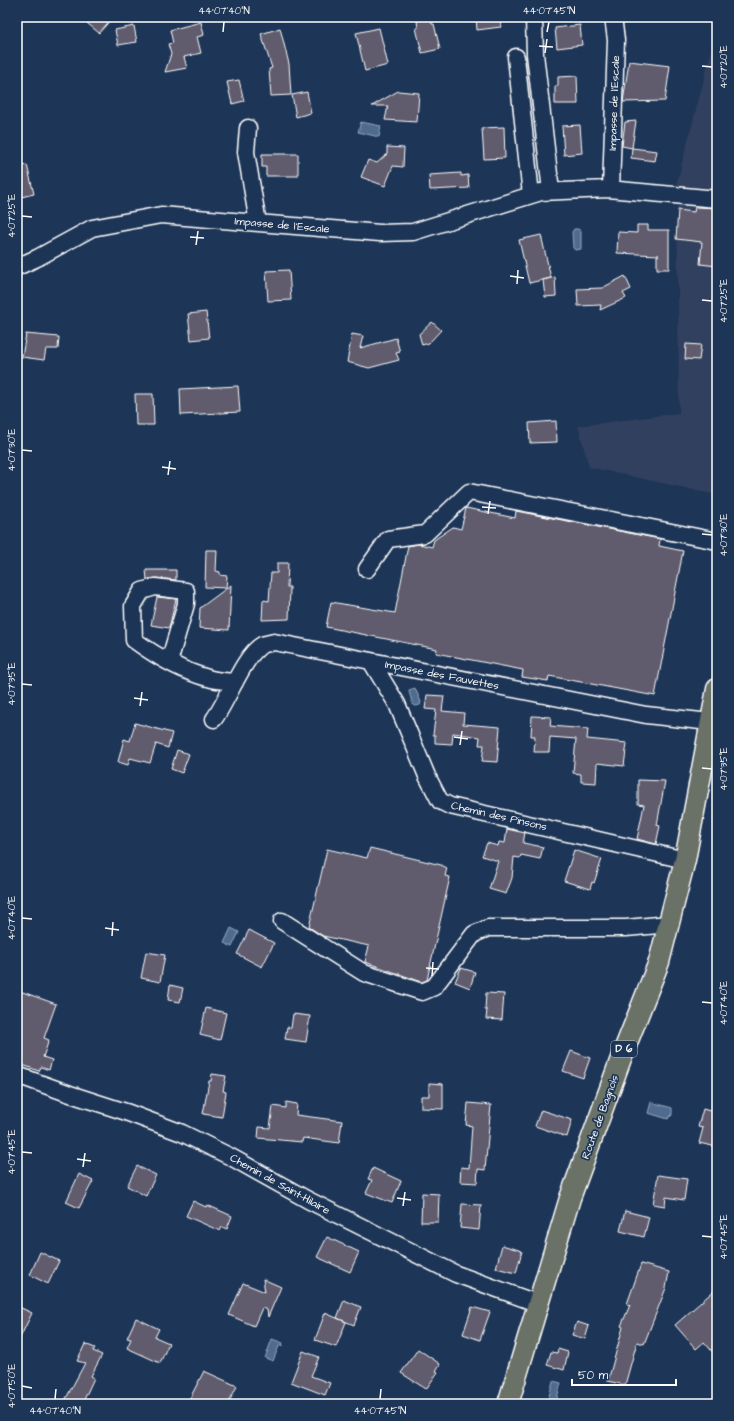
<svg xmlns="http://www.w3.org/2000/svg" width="734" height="1421" viewBox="0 0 734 1421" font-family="'Architects Daughter',sans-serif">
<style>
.built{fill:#31415e}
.water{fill:#4f6c8f;stroke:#95a7bc}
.building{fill:#605c6e;stroke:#fff}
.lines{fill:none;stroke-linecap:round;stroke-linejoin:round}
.minor-casing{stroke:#fff;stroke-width:19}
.major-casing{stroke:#fff;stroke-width:23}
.minor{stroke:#1d3557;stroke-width:16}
.major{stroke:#6a7166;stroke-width:20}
.ticks{fill:none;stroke:#fff;stroke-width:1.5}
.labels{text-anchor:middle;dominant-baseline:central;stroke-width:3.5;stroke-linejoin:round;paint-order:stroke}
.shield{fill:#1d3557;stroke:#bbc2cd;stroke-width:1}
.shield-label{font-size:10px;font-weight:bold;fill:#fff}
.street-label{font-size:11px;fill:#fff;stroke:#1d3557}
.neatline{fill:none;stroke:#fff;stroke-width:1.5}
.ticks-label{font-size:10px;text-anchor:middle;fill:#fff}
</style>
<rect width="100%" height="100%" fill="#1d3557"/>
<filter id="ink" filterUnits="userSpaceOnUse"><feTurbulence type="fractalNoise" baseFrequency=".025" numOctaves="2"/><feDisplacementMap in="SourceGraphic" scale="8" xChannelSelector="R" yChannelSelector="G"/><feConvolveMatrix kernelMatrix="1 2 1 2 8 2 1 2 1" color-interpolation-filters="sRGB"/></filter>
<g filter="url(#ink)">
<path class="built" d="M 715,37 L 717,37 L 717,495 L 589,467 L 578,426 L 679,413 L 677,182 Z"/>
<path class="water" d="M 361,122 L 381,126 L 379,137 L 358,132 Z
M 574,229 L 578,229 L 581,231 L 581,249 L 575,250 L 573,248 L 572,232 Z
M 415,688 L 421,702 L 420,705 L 416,706 L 413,705 L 409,692 L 409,690 Z
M 231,928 L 239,932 L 232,947 L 224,943 Z
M 651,1102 L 672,1108 L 672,1115 L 668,1119 L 648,1113 Z
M 272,1339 L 283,1343 L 282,1346 L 279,1346 L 273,1361 L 265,1358 Z
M 553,1381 L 561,1383 L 556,1402 L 548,1400 Z"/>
<path class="building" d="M 92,17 L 113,17 L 99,33 L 87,23 Z
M 476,17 L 500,17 L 501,27 L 477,30 Z
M 430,18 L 432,24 L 434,24 L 440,49 L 422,53 L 416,28 L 418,28 L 417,21 Z
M 201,22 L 204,35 L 197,37 L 201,53 L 184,57 L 187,68 L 165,72 L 171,54 L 168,44 L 173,43 L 170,30 Z
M 580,25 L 582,45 L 557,48 L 555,28 Z
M 134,26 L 137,42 L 118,45 L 115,30 Z
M 280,28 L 289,64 L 291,95 L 271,96 L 269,69 L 272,68 L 261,34 Z
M 379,28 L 388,65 L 365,71 L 356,33 Z
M 629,61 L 670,66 L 665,101 L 623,102 Z
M 577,76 L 578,104 L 555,104 L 555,86 L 558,86 L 558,77 Z
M 239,80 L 244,101 L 232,104 L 227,82 Z
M 398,91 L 419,93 L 417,122 L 385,120 L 388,106 L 372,106 Z
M 307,92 L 311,113 L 296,117 L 292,95 Z
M 636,121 L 632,148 L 622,146 L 625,122 Z
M 580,125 L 582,153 L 564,155 L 562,126 Z
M 504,127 L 505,158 L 484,159 L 482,128 Z
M 387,147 L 404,148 L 403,167 L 393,166 L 385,186 L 361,177 L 368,160 L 377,163 L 387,154 Z
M 632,148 L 657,151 L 655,161 L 631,158 Z
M 262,154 L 298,154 L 298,176 L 266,176 L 266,167 L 262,167 Z
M 27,165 L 34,194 L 17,198 L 17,167 Z
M 461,173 L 461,176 L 468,175 L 469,188 L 430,190 L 429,175 Z
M 695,207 L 717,208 L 717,266 L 700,264 L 702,242 L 676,239 L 678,210 L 694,212 Z
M 637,225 L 648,225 L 648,230 L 669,230 L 669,269 L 657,269 L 657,256 L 659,255 L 617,253 L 618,232 L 637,233 Z
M 541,235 L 551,278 L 529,283 L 519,240 Z
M 289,270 L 291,300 L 268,301 L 266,271 Z
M 625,276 L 631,289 L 623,293 L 626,298 L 600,310 L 601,305 L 578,306 L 577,289 L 602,288 Z
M 555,277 L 556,296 L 545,297 L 543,280 Z
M 206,312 L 209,338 L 191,340 L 188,314 Z
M 432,322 L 441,330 L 429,343 L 422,345 L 419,334 Z
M 26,334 L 59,337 L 58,349 L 46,349 L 44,360 L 22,357 Z
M 352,334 L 363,336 L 360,348 L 396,338 L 400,352 L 396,353 L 399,360 L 369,368 L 347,362 Z
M 686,344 L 701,345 L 699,360 L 685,359 Z
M 238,386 L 240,412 L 181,415 L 180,389 Z
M 135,394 L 153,394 L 154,425 L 136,425 Z
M 556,421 L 557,442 L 530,443 L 529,423 Z
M 466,508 L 515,518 L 516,511 L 660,539 L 659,546 L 683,551 L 655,696 L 549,676 L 548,681 L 522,677 L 523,670 L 436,653 L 437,649 L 326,627 L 331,602 L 395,613 L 408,546 L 419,544 L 432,547 L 434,540 L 453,527 L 461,529 Z
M 206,550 L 217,550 L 216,571 L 220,572 L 220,575 L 227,576 L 226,588 L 205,587 Z
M 277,563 L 288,563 L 287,587 L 290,587 L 289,619 L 262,620 L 263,600 L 269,601 L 271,573 L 277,573 Z
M 146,570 L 176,570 L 176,580 L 156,578 L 147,580 Z
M 231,585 L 229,630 L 199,628 L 200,608 Z
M 157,597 L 176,599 L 169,628 L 151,625 Z
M 427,695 L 444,696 L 442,711 L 464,713 L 463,724 L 500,727 L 497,762 L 482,761 L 484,745 L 479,745 L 480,737 L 453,733 L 452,744 L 435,743 L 435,735 L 433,735 L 436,710 L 425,709 Z
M 532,716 L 551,717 L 550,726 L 588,729 L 587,739 L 627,743 L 624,766 L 597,763 L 596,783 L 581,782 L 581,774 L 573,773 L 576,739 L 550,737 L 549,752 L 534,752 L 535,736 L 531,736 Z
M 135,723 L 172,733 L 168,748 L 156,744 L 150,763 L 130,758 L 128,765 L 118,762 L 124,739 L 130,741 Z
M 177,750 L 189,754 L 182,773 L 171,769 Z
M 638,780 L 665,781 L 657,825 L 660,826 L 656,844 L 637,839 L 644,805 L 638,804 Z
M 507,829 L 525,833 L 523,843 L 543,847 L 540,859 L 521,855 L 520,858 L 514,857 L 512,878 L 506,894 L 489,889 L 498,861 L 482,856 L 487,843 L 498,846 L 499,842 L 505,843 Z
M 370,848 L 441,865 L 447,868 L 445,876 L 450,877 L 427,980 L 422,982 L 365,962 L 369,946 L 323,936 L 309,927 L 327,849 L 367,858 Z
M 574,850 L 602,859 L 594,883 L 592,882 L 590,889 L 564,881 Z
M 249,930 L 274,943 L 262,967 L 237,954 Z
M 146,952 L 165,955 L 160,982 L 141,978 Z
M 461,968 L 475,972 L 470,988 L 455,982 Z
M 170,985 L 183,988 L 180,1002 L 168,1000 Z
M 17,990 L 56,1004 L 44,1038 L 49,1040 L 43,1057 L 52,1060 L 49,1070 L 41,1067 L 39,1071 L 17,1063 Z
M 486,993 L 504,994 L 502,1020 L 486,1019 L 487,1010 L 485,1010 Z
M 206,1008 L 226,1013 L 220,1040 L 200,1035 Z
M 293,1014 L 310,1016 L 306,1042 L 285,1039 L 287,1027 L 291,1028 Z
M 571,1051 L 590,1058 L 583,1078 L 563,1071 Z
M 212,1074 L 226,1076 L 223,1091 L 226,1092 L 222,1117 L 203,1114 L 209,1081 L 211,1081 Z
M 429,1083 L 443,1084 L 443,1109 L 421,1108 L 421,1096 L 429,1096 Z
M 286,1102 L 297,1104 L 296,1115 L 342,1121 L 339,1143 L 303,1138 L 302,1142 L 258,1138 L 259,1127 L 270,1128 L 273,1106 L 286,1108 Z
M 468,1103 L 491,1105 L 485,1170 L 478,1169 L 477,1183 L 460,1182 L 461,1167 L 469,1168 L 472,1126 L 466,1125 Z
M 703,1109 L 717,1113 L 717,1147 L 699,1143 L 703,1128 L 698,1127 Z
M 541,1110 L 572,1120 L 567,1137 L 535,1126 Z
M 137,1166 L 156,1175 L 146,1196 L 127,1186 Z
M 373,1168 L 401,1181 L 392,1203 L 366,1193 L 372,1180 L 368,1179 Z
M 79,1174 L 93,1181 L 79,1208 L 66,1202 Z
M 658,1175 L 687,1179 L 684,1200 L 666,1197 L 665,1206 L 653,1204 Z
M 422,1193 L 439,1194 L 438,1222 L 421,1222 Z
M 193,1201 L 206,1207 L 207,1205 L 232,1216 L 227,1229 L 222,1227 L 220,1231 L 186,1216 Z
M 462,1204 L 481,1205 L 479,1230 L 460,1228 Z
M 625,1211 L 649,1217 L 644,1237 L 620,1231 Z
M 327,1237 L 359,1252 L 350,1272 L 317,1257 Z
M 502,1245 L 522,1251 L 516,1273 L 496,1268 Z
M 40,1252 L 59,1261 L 48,1284 L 30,1275 Z
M 641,1264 L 669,1272 L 666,1288 L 644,1344 L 637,1342 L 625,1385 L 608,1381 L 623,1327 L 621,1326 L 630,1305 L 627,1304 Z
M 263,1279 L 281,1287 L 268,1317 L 267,1310 L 262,1308 L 254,1326 L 229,1315 L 243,1283 L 265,1292 Z
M 717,1288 L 717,1357 L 704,1342 L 696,1349 L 675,1325 Z
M 344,1300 L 361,1307 L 354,1325 L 337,1318 Z
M 17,1306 L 32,1313 L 17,1344 Z
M 472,1307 L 490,1312 L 480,1340 L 463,1334 Z
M 325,1313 L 346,1322 L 336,1347 L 315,1340 Z
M 136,1318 L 159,1329 L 155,1337 L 169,1343 L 160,1363 L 127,1348 L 131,1339 L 127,1338 Z
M 577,1322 L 589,1326 L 585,1339 L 572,1335 Z
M 85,1344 L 95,1348 L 93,1351 L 102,1355 L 91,1376 L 94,1378 L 82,1404 L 63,1404 L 85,1363 L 77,1361 Z
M 418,1349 L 440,1364 L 436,1371 L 438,1372 L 426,1389 L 401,1373 Z
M 558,1349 L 568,1352 L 564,1370 L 547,1365 L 551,1352 L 557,1353 Z
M 303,1351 L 319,1357 L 311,1376 L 330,1383 L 325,1395 L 291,1382 Z
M 204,1371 L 237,1386 L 228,1404 L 197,1404 L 189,1400 Z"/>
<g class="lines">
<g class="minor-casing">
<path id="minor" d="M 536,17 L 534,18 L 535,54 L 551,191
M 516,57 L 531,195
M 248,128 L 246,152 L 258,223
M 611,189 L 616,40 L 613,17
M 17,267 L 37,258 L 92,228 L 161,215 L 380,233 L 413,232 L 541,192 L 608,189 L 717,199
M 367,569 L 388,539 L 425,534 L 469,492 L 717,541
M 169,662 L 186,604 L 186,591 L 155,587 L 142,591 L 133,606 L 134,640 C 156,656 181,671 208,678 C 217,681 226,681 235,682
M 372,663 L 397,704 L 427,776 L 440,801 L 450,806 L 685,860
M 214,719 C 227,702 244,655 262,645 C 265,644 270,643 274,642 L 646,715 L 710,722
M 282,921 L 364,973 L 422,992 L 434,987 L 474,934 L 488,928 L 626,928 L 669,924
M 17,1075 L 70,1094 L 126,1112 L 182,1133 L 231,1157 L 308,1200 L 456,1274 L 539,1304"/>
</g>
<g class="major-casing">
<path id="major" d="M 508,1404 L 570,1198 L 623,1053 L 659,962 L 685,860 L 717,689"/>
</g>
<use href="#minor" class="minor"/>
<use href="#major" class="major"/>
</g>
</g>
<path class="ticks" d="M 223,32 L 224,22M 547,32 L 549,22M 539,46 L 553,47M 545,53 L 547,39M 702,66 L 712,67M 22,216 L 32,217M 190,237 L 204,238M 196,245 L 198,231M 510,276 L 524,278M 517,284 L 518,270M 702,300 L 712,301M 22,450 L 32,451M 162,467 L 176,469M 168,475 L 170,461M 482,507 L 496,508M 488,514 L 490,501M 702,534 L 712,535M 22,684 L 32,685M 134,698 L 148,700M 140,706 L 142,692M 454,737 L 468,739M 460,745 L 462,731M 702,768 L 712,769M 22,918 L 32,919M 105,928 L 119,930M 112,936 L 113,922M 426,968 L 439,969M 432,976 L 433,962M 702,1002 L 712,1003M 22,1152 L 32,1153M 77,1159 L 91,1161M 83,1167 L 85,1153M 397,1198 L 411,1200M 403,1206 L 405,1192M 702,1236 L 712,1237M 22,1386 L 32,1388M 55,1399 L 56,1389M 380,1399 L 381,1389"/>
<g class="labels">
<rect class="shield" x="611" y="1041" width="26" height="16" rx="3"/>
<g class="shield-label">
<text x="624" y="1049">D 6</text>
</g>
<g class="street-label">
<text transform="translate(614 103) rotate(-88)">Impasse de l'Escale</text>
<text transform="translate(282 225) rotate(5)">Impasse de l'Escale</text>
<text transform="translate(442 675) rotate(11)">Impasse des Fauvettes</text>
<text transform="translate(499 816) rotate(13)">Chemin des Pinsons</text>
<text transform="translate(600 1117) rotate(-70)">Route de Bagnols</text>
<text transform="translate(280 1184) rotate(29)">Chemin de Saint-Hilaire</text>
</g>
</g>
<rect width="734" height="1421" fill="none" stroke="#1d3557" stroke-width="44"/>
<path d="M572 1379v6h104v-6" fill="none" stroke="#ffffff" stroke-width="2"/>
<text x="578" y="1379" font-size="12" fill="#ffffff" stroke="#1d3557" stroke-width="3" paint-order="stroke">50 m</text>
<rect x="22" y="22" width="690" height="1377" class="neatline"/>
<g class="ticks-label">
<text x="224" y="14">44°07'40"N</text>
<text x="549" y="14">44°07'45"N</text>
<text transform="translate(723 67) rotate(-90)" y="4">4°07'20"E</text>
<text transform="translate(11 216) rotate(-90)" y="4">4°07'25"E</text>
<text transform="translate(723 301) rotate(-90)" y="4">4°07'25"E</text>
<text transform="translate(11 450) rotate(-90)" y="4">4°07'30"E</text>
<text transform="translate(723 535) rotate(-90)" y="4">4°07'30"E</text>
<text transform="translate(11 684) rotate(-90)" y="4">4°07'35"E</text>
<text transform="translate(723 769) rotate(-90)" y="4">4°07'35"E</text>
<text transform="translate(11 918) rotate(-90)" y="4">4°07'40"E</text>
<text transform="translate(723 1003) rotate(-90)" y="4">4°07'40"E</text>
<text transform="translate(11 1152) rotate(-90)" y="4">4°07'45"E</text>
<text transform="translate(723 1237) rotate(-90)" y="4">4°07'45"E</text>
<text transform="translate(11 1386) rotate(-90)" y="4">4°07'50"E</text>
<text x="55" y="1414">44°07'40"N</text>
<text x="380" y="1414">44°07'45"N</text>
</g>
</svg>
